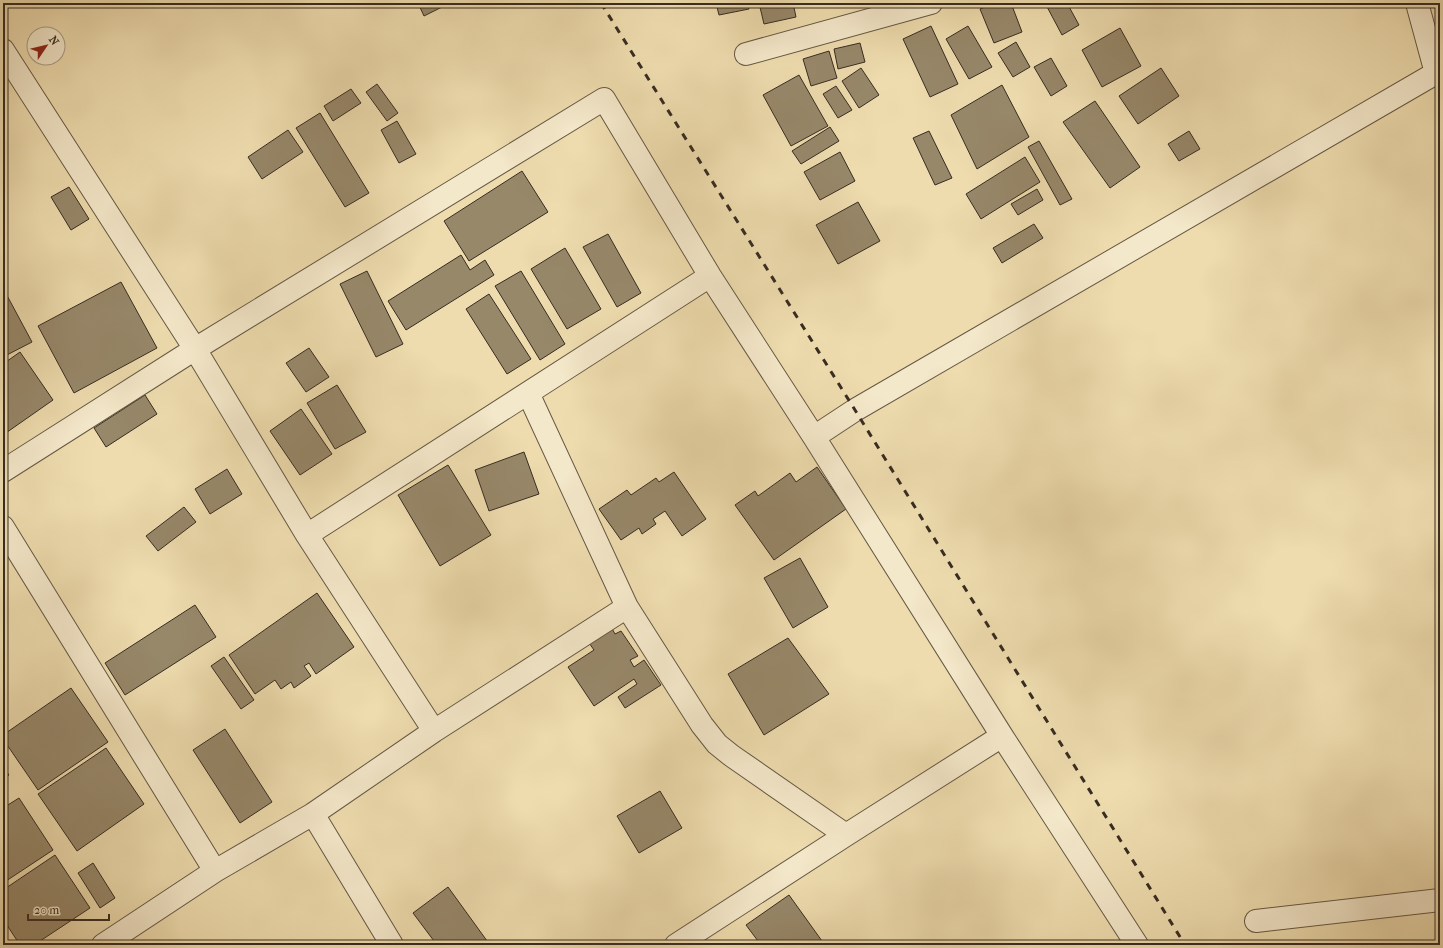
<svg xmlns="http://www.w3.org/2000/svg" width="1443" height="948" viewBox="0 0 1443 948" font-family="'IM FELL French Canon',serif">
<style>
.building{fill:#97886a;stroke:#382c21}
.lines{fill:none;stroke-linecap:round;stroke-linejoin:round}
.minor-casing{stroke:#665844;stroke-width:24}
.minor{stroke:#f4e8ca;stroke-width:22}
.rail{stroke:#382c21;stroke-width:3;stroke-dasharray:7 7;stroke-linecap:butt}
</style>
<rect width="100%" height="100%" fill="#eedcae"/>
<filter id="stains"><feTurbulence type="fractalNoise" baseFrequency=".005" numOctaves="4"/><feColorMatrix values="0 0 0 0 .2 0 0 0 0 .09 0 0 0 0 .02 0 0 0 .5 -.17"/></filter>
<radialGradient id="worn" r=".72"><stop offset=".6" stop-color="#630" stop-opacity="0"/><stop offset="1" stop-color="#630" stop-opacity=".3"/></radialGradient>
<path class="building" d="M 418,3 L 450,3 L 424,16 Z
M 716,3 L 748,3 L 749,9 L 719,15 Z
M 759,3 L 793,3 L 796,17 L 764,24 Z
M 995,3 L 1011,3 L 1022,32 L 994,43 L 980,9 Z
M 1045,3 L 1067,3 L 1079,25 L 1062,35 Z
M 931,26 L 958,84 L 930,97 L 903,39 Z
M 968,26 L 992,67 L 969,79 L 946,39 Z
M 1120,28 L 1141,66 L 1102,87 L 1082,50 Z
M 1016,42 L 1030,67 L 1013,77 L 998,53 Z
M 860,43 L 865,62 L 838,69 L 834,49 Z
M 829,51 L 837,78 L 811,86 L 803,59 Z
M 1051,58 L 1067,86 L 1051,96 L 1034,67 Z
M 861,68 L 879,95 L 859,108 L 842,81 Z
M 1161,68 L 1179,96 L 1138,124 L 1119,96 Z
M 799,75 L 828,126 L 791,146 L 763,95 Z
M 377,84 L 398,113 L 387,121 L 366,92 Z
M 1002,85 L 1029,137 L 977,169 L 951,115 Z
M 836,86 L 852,110 L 838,118 L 823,94 Z
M 351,89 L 361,103 L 333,121 L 324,106 Z
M 1095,101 L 1140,167 L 1110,188 L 1063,122 Z
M 3,107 L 4,107 L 4,150 L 3,150 Z
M 320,113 L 369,193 L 345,207 L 296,128 Z
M 397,121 L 416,154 L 399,163 L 381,130 Z
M 830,127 L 839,141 L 801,164 L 792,151 Z
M 288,130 L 303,152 L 262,179 L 248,157 Z
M 929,131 L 952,178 L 935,185 L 913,138 Z
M 1189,131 L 1200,149 L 1179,161 L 1168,144 Z
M 1039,141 L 1072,199 L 1060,205 L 1028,147 Z
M 840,152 L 855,181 L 820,200 L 804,172 Z
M 1025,157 L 1040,182 L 981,219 L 966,194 Z
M 522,171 L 548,212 L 469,261 L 444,221 Z
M 69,187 L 89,219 L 71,230 L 51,197 Z
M 1037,189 L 1043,200 L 1018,215 L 1011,204 Z
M 858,202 L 880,241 L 838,264 L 816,225 Z
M 1034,224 L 1043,238 L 1002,263 L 993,248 Z
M 608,234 L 641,293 L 617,307 L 583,247 Z
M 565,248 L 601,309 L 567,329 L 531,269 Z
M 461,255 L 470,270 L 485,260 L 494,275 L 406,330 L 388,301 Z
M 367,271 L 403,344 L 376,357 L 340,284 Z
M 521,271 L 565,344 L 540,360 L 495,286 Z
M 121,282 L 157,348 L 74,393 L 38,326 Z
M 3,288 L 32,342 L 3,357 Z
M 489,294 L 531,359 L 507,374 L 466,309 Z
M 309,348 L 329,377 L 306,392 L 286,363 Z
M 20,352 L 53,400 L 3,435 L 3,364 Z
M 337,385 L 366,432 L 335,449 L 307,403 Z
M 145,395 L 157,414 L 106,447 L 94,428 Z
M 301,409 L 332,454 L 300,475 L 270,431 Z
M 524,452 L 539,494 L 489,511 L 475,470 Z
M 448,465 L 491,535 L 440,566 L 398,495 Z
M 817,467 L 846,509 L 774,560 L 735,505 L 755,491 L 758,496 L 790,473 L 796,482 Z
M 227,469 L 242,494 L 210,514 L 195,489 Z
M 674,472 L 706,519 L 682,536 L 665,511 L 653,519 L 656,524 L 642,534 L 639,528 L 621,540 L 599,509 L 627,490 L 631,495 L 656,478 L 659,482 Z
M 184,507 L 196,522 L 158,551 L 146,536 Z
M 800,558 L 828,607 L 793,628 L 764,578 Z
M 317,593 L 354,647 L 316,674 L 309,663 L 304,666 L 311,676 L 294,688 L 291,682 L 281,689 L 275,680 L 255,694 L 229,655 Z
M 195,605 L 216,637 L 125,695 L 105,663 Z
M 610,625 L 615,634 L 621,631 L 638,656 L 630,660 L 634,667 L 644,660 L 661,685 L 625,708 L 618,697 L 637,684 L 634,679 L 594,706 L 568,667 L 594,650 L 587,640 Z
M 788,638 L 829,694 L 764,735 L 728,674 Z
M 224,657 L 254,700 L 241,709 L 211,666 Z
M 71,688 L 108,742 L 38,790 L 3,739 L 3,735 Z
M 225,729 L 272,802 L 240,823 L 193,750 Z
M 106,748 L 144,804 L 77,851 L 38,794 Z
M 3,767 L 9,775 L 3,779 Z
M 660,791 L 682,828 L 639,853 L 617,816 Z
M 19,798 L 53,850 L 3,883 L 3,808 Z
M 55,855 L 90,908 L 34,945 L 20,945 L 3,919 L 3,890 Z
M 93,863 L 115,898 L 100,908 L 78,873 Z
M 448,887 L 490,945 L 437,945 L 413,913 Z
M 789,895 L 822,941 L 817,945 L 761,945 L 746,925 Z"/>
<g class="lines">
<g class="minor-casing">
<path id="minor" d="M 1417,3 L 1436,73
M 3,50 L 195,349 L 307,535 L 434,731
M 746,54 L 931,3
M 528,393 L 627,607 L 702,725 L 717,744 L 732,756 L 846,835
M 814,437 L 855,410 L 1436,73 L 1440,73
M 3,471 L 195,349 L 604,99 L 710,276 L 814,437 L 1002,736 L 1137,945
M 3,527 L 215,871
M 307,535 L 710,276
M 313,814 L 392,945
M 1256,921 L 1440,900
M 103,945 L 215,871 L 313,814 L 434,731 L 627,607
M 676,945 L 846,835 L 1002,736"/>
</g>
<use href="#minor" class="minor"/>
<path class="rail" d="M 601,3 L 855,410 L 1185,945"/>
</g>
<rect width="1443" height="948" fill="none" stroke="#eedcae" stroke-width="16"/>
<rect x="4" y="4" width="1435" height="940" fill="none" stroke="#382c21" stroke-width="2"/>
<rect x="8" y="8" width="1427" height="932" fill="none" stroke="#382c21"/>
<g transform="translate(46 46) rotate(55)"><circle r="19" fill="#f4e8ca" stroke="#a99d86"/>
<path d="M0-3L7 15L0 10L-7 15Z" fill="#8f2418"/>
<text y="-6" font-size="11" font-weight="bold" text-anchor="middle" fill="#382c21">N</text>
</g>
<path d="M28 914v6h81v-6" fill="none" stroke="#382c21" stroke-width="2"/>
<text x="34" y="914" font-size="12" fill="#382c21" stroke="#f4e8ca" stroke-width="3" paint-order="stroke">20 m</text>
<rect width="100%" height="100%" filter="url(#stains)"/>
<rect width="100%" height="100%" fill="url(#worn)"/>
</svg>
